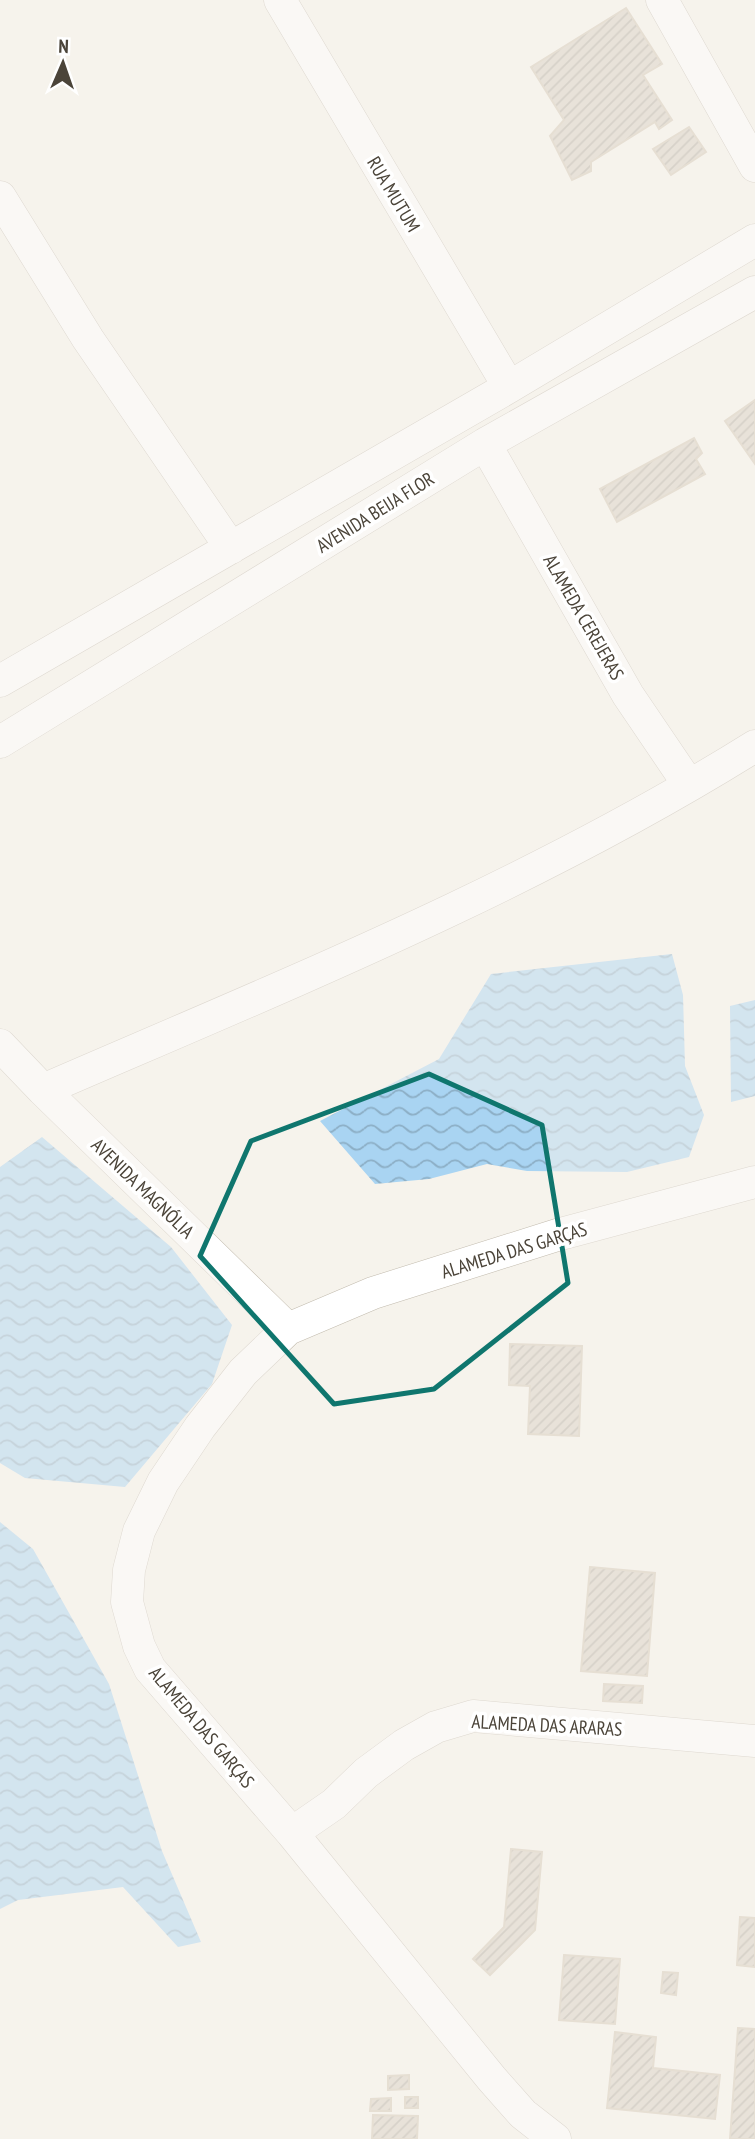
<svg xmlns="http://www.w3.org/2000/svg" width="755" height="2139" viewBox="0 0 755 2139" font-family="'PT Sans Narrow',sans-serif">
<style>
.water{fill:url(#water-waves)}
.building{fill:url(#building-hatch);stroke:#d3c7b4;stroke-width:2}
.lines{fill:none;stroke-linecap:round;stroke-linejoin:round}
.minor-casing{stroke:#c2bbae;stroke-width:33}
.minor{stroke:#fff;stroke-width:32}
.marked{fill:none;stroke:#0f766e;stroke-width:5;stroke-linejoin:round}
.labels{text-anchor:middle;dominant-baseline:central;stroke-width:7;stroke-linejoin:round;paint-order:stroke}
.street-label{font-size:19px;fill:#4b4439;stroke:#fff}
</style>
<defs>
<pattern id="water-waves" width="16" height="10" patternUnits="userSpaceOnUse" patternTransform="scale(1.75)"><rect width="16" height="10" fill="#a9d4f2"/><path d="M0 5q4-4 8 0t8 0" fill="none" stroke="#8caec5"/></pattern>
<pattern id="building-hatch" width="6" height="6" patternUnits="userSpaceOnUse" patternTransform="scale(1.75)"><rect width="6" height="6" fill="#d8cfc1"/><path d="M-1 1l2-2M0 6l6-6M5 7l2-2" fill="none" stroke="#b1aa9e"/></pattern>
</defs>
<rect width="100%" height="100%" fill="#f6f3ec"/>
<path class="water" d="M 672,954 L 683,995 L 685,1066 L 704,1115 L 689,1157 L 627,1172 L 527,1171 L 487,1164 L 429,1179 L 375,1184 L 320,1121 L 439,1059 L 491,974 Z
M 755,1000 L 755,1096 L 731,1102 L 730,1006 Z
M 42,1137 L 171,1247 L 232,1325 L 212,1384 L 125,1487 L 25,1478 L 0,1463 L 0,1167 Z
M 0,1522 L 33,1549 L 109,1684 L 162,1851 L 201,1942 L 178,1947 L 123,1887 L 18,1900 L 0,1909 Z"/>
<path class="building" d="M 626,8 L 662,64 L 643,75 L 672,120 L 659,129 L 655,122 L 591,162 L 591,171 L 572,180 L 550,136 L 564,120 L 531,67 Z
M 689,127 L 706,152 L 671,175 L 653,149 Z
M 755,400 L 755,464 L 725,421 Z
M 694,438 L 702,453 L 696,459 L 705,474 L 617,522 L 600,489 Z
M 510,1344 L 582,1346 L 579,1436 L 528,1434 L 530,1386 L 509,1385 Z
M 590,1567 L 655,1573 L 647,1676 L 581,1671 Z
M 604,1684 L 643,1686 L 642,1703 L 603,1701 Z
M 511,1849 L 542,1852 L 535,1930 L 490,1975 L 473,1959 L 504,1927 Z
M 740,1917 L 755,1918 L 755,1967 L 737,1965 Z
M 564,1955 L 620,1959 L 615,2024 L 559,2020 Z
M 663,1972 L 678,1973 L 676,1995 L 661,1993 Z
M 738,2028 L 755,2029 L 755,2139 L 730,2139 Z
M 615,2032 L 656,2037 L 653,2068 L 720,2075 L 715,2119 L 607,2108 Z
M 409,2075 L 409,2089 L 388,2090 L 388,2076 Z
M 405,2097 L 418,2097 L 418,2108 L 405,2108 Z
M 391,2098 L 391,2111 L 370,2111 L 371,2099 Z
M 373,2115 L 418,2116 L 417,2139 L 372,2139 Z"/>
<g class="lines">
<g class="minor-casing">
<path id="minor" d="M 280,0 L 509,387
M 662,0 L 755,166
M 0,197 L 88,339 L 231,548
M 485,444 L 628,695 L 689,785
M 0,681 L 509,387 L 755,240
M 0,742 L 485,444 L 755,292
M 0,1045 L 43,1090 L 288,1329
M 43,1090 C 285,985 531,886 755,746
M 292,1833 L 334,1804 L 366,1773 L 404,1745 L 436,1727 L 473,1716 L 755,1741
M 555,2139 L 523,2114 L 492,2079 L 292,1833 L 150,1669 L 139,1646 L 127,1602 L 129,1570 L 139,1531 L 163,1482 L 200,1427 L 243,1372 L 288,1329 L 373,1293 L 557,1235 L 755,1182"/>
</g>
<use href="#minor" class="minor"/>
</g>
<path d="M0 0H755V2139H0ZM 429,1074 L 542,1125 L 568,1283 L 434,1389 L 334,1404 L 200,1256 L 251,1141 Z" fill="#f6f3ec" fill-opacity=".55" fill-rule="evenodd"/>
<path class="marked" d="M 429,1074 L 542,1125 L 568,1283 L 434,1389 L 334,1404 L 200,1256 L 251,1141 Z"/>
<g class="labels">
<g class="street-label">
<text transform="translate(394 194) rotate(59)">RUA MUTUM</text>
<text transform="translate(375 512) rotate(-32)">AVENIDA BEIJA FLOR</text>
<text transform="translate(584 617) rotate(60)">ALAMEDA CEREJERAS</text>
<text transform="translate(143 1188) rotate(44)">AVENIDA MAGNÓLIA</text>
<text transform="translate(514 1250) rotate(-17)">ALAMEDA DAS GARÇAS</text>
<text transform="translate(547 1725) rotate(3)">ALAMEDA DAS ARARAS</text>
<text transform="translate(202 1727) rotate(50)">ALAMEDA DAS GARÇAS</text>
</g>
</g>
<g transform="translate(63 63) rotate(2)" stroke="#ffffff" stroke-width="5" paint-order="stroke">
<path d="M0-5L12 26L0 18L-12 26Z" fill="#4b4439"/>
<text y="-10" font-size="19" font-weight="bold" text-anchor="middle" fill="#4b4439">N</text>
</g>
</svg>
